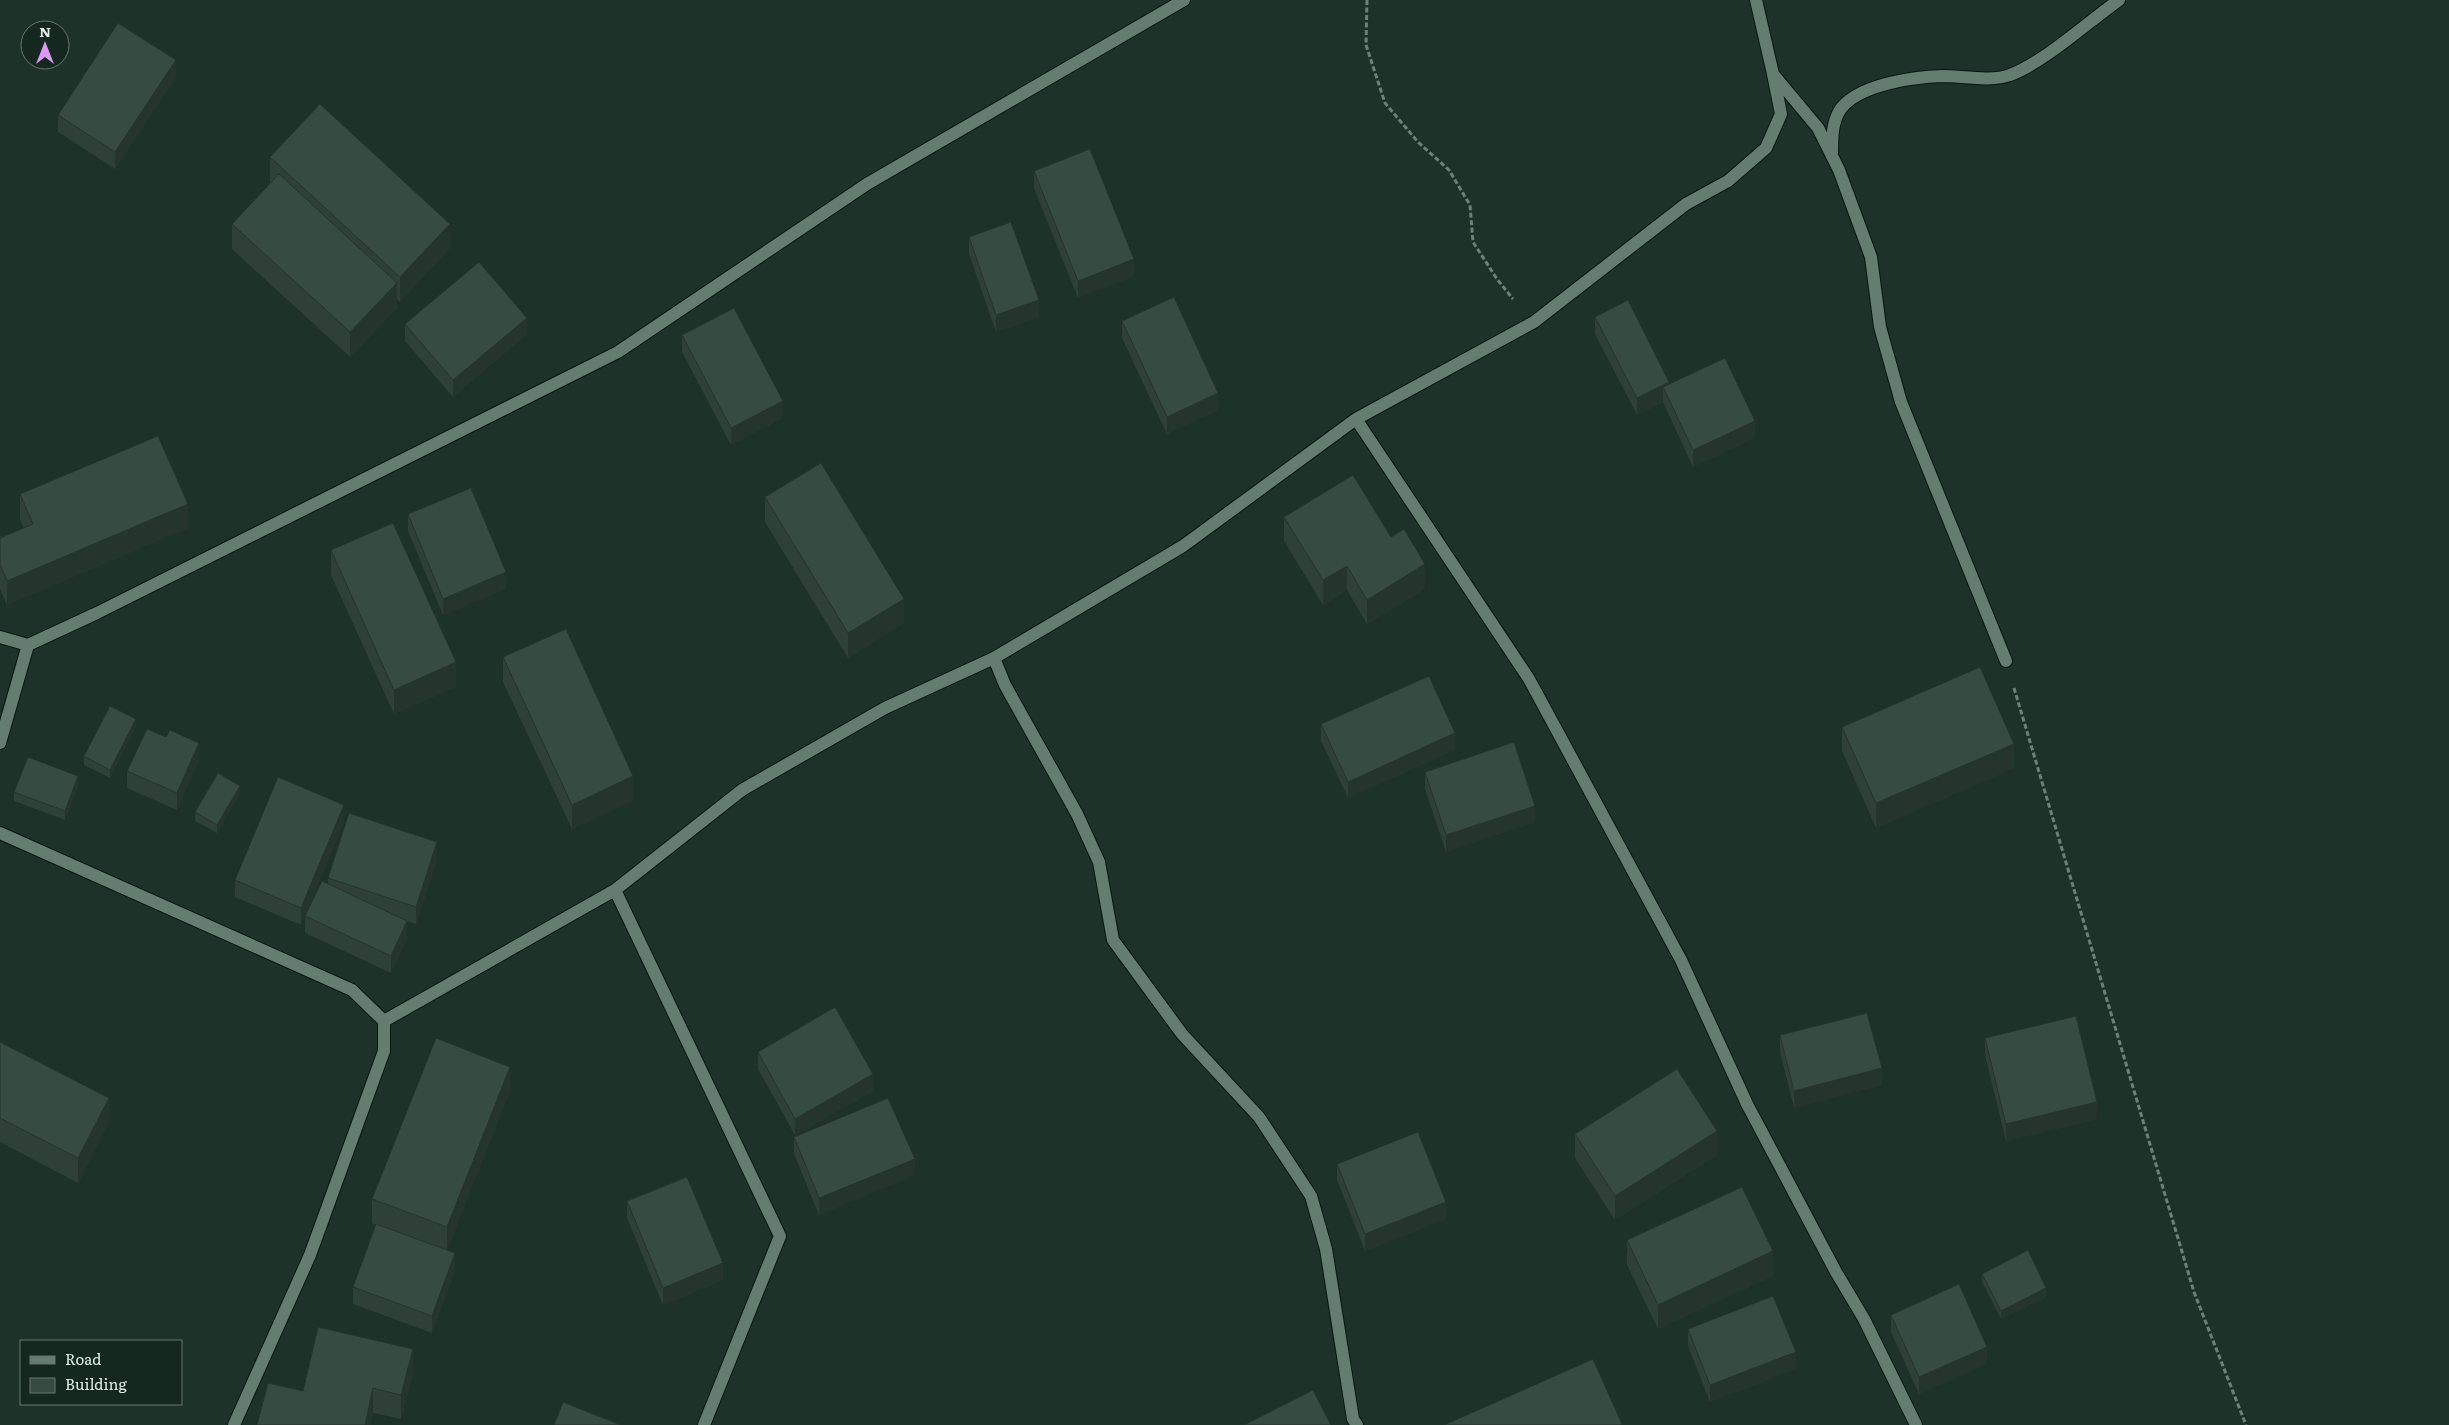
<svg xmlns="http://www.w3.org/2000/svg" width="2449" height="1425" viewBox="0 0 2449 1425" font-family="Literata,serif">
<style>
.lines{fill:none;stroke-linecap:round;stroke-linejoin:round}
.minor-casing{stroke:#061911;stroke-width:14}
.path{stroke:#6e8078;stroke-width:3;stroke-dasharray:5 2.5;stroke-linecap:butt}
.minor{stroke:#657c71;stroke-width:12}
.wall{fill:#2e4038}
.shaded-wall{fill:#26342e}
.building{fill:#364b41;stroke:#26342e}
</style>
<rect width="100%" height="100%" fill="#1d3229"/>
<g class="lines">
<g class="minor-casing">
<path id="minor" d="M 1756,0 L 1773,74 L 1818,128 L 1839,170 L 1871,257 L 1880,327 L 1901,402 L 2006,661
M 1832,153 C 1832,137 1832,116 1845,104 C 1866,84 1913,77 1942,76 C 1961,76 1992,82 2010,75 C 2043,63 2088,22 2119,0
M 1356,419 L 1529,679 L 1681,960 L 1747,1104 L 1836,1272 L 1864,1319 L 1916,1425
M 0,637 L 28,645 L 97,613 L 618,352 L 867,184 L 1184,0
M 994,658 L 1005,685 L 1077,814 L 1099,862 L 1113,940 L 1182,1034 L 1259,1117 L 1311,1196 L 1326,1249 L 1353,1419 L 1357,1425
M 0,743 L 28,645
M 0,833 L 352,990 L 384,1021 L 384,1051 L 310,1255 L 234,1425
M 615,890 L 780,1236 L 704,1425
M 384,1021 L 615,890 L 742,790 L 885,708 L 994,658 L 1183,546 L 1356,419 L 1534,322 L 1686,204 L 1728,181 L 1766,148 L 1781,114 L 1773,74"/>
</g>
<path class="path" d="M 1367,0 L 1366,45 L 1385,103 L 1418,142 L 1449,170 L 1470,205 L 1473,242 L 1497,279 L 1513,299
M 2014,688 L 2194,1292 L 2246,1425"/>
<use href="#minor" class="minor"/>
</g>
<path class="wall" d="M 176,77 L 115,169 L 58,132 L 58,115 Z
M 270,157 L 450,248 L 400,302 L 397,299 L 397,308 L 350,357 L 232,249 L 232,224 L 271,183 L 270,182 Z
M 1034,171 L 1134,276 L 1078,298 L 1034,188 Z
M 969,237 L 1039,317 L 996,332 L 969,254 Z
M 1595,317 L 1669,384 L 1755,438 L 1693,467 L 1663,402 L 1637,415 L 1595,334 Z
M 1122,321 L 1218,410 L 1167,434 L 1122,338 Z
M 405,324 L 527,334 L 453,397 L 405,341 Z
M 682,335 L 783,418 L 731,445 L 682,352 Z
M 20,494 L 188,528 L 7,605 L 0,589 L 0,538 L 24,528 L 20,519 Z
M 765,497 L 904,623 L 848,658 L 765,522 Z
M 408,514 L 506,589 L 443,615 L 408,531 Z
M 1284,517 L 1391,537 L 1425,589 L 1367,624 L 1347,590 L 1323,605 L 1284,541 Z
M 331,550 L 456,687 L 394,714 L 331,575 Z
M 503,657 L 633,801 L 572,829 L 503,682 Z
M 1321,724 L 1455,750 L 1348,798 L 1321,741 Z
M 136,727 L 110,778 L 84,765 L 84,756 Z
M 1842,727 L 2014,768 L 1876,828 L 1842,751 Z
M 199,760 L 177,810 L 127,788 L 127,771 Z
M 1425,772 L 1535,822 L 1446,852 L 1425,789 Z
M 78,785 L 65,820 L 14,801 L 14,792 Z
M 240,794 L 217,833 L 195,821 L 195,812 Z
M 344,822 L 301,925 L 235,897 L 235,880 Z
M 437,859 L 416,924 L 407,921 L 407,938 L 391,973 L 305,933 L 305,916 L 328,884 L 328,878 Z
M 1780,1035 L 1882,1085 L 1794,1108 L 1780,1052 Z
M 1985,1038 L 2097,1119 L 2006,1141 L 1985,1055 Z
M 0,1042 L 109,1122 L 78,1183 L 0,1142 Z
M 758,1052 L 873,1091 L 795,1135 L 758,1069 Z
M 510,1091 L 447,1250 L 455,1270 L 432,1333 L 353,1304 L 353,1287 L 376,1225 L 372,1223 L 372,1199 Z
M 1575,1134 L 1717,1155 L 1615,1220 L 1575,1158 Z
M 794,1137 L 915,1175 L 819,1215 L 794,1154 Z
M 1337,1164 L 1446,1219 L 1365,1251 L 1337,1180 Z
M 627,1201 L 723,1280 L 663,1305 L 627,1218 Z
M 1627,1240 L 1773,1276 L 1658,1329 L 1627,1265 Z
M 1982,1274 L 2046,1297 L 2001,1319 L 1982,1282 Z
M 1891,1315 L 1987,1364 L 1919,1394 L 1891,1332 Z
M 1688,1329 L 1796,1369 L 1710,1402 L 1688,1346 Z
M 413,1374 L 401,1419 L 373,1413 L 370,1425 L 257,1425 L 303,1391 Z"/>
<path class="shaded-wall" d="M 176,60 L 176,77 L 115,169 L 115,152 Z
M 450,224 L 450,248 L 400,302 L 400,277 Z
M 1134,259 L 1134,276 L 1078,298 L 1078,281 Z
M 397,283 L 397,308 L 350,357 L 350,332 Z
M 1039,300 L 1039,317 L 996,332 L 996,315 Z
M 527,318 L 527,334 L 453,397 L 453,380 Z
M 1669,382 L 1669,399 L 1663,387 L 1663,402 L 1637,415 L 1637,398 Z
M 1218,393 L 1218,410 L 1167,434 L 1167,417 Z
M 783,401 L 783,418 L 731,445 L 731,428 Z
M 1755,421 L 1755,438 L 1693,467 L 1693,450 Z
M 188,504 L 188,528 L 7,605 L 7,581 Z
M 1425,564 L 1425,589 L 1367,624 L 1367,600 Z
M 1347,566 L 1347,590 L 1323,605 L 1323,580 Z
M 506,572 L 506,589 L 443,615 L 443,599 Z
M 904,599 L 904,623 L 848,658 L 848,633 Z
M 456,662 L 456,687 L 394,714 L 394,690 Z
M 136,719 L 136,727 L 110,778 L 110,770 Z
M 1455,733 L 1455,750 L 1348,798 L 1348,782 Z
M 199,743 L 199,760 L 177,810 L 177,793 Z
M 2014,744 L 2014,768 L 1876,828 L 1876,803 Z
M 78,776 L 78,785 L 65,820 L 65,811 Z
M 633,776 L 633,801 L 572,829 L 572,805 Z
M 240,786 L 240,794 L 217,833 L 217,825 Z
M 344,805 L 344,822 L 301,925 L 301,908 Z
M 1535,806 L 1535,822 L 1446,852 L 1446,835 Z
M 437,842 L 437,859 L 416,924 L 416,907 Z
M 407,921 L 407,938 L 391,973 L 391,956 Z
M 510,1067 L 510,1091 L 447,1252 L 447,1227 Z
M 1882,1068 L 1882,1085 L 1794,1108 L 1794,1091 Z
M 873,1074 L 873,1091 L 795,1135 L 795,1119 Z
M 109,1098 L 109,1122 L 78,1183 L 78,1158 Z
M 2097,1102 L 2097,1119 L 2006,1141 L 2006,1124 Z
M 1717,1131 L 1717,1155 L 1615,1220 L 1615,1196 Z
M 915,1159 L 915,1175 L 819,1215 L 819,1198 Z
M 1446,1202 L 1446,1219 L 1365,1251 L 1365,1234 Z
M 1773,1251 L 1773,1276 L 1658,1329 L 1658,1305 Z
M 455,1253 L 455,1270 L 432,1333 L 432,1316 Z
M 723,1263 L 723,1280 L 663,1305 L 663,1288 Z
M 2046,1288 L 2046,1297 L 2001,1319 L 2001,1311 Z
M 1987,1347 L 1987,1364 L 1919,1394 L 1919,1377 Z
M 413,1349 L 413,1374 L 401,1419 L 401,1395 Z
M 1796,1352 L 1796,1369 L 1710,1402 L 1710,1385 Z
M 373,1388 L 373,1413 L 370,1425 L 365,1425 Z"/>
<path class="building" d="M 118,23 L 176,60 L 115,152 L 58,115 Z
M 320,104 L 450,224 L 400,277 L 270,157 Z
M 1090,149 L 1134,259 L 1078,281 L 1034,171 Z
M 279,174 L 397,283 L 350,332 L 232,224 Z
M 1011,222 L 1039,300 L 996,315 L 969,237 Z
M 479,262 L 527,318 L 453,380 L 405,324 Z
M 1174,297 L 1218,393 L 1167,417 L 1122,321 Z
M 1628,300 L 1669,382 L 1637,398 L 1595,317 Z
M 734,308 L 783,401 L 731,428 L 682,335 Z
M 1725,358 L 1755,421 L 1693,450 L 1663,387 Z
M 158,436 L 188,504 L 7,581 L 0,564 L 0,538 L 33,524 L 20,494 Z
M 821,463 L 904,599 L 848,633 L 765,497 Z
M 1353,475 L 1391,537 L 1404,529 L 1425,564 L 1367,600 L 1347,566 L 1323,580 L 1284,517 Z
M 471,488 L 506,572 L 443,599 L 408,514 Z
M 393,523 L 456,662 L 394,690 L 331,550 Z
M 566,629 L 633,776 L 572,805 L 503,657 Z
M 1980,667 L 2014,744 L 1876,803 L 1842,727 Z
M 1429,676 L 1455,733 L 1348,782 L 1321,724 Z
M 110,706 L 136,719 L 110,770 L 84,756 Z
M 147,729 L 166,737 L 170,730 L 199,743 L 177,793 L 127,771 Z
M 1514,742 L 1535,806 L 1446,835 L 1425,772 Z
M 28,757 L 78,776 L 65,811 L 14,792 Z
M 218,773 L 240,786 L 217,825 L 195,812 Z
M 278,777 L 344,805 L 301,908 L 235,880 Z
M 349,813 L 437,842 L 416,907 L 328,878 Z
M 322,881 L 407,921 L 391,956 L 305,916 Z
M 835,1007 L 873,1074 L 795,1119 L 758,1052 Z
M 1867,1013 L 1882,1068 L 1794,1091 L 1780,1035 Z
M 2076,1016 L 2097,1102 L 2006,1124 L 1985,1038 Z
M 436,1038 L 510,1067 L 447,1227 L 372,1199 Z
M 0,1042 L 109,1098 L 78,1158 L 0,1118 Z
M 1677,1069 L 1717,1131 L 1615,1196 L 1575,1134 Z
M 888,1098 L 915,1159 L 819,1198 L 794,1137 Z
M 1418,1132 L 1446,1202 L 1365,1234 L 1337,1164 Z
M 687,1177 L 723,1263 L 663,1288 L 627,1201 Z
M 1742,1187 L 1773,1251 L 1658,1305 L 1627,1240 Z
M 376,1224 L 455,1253 L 432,1316 L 353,1287 Z
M 2028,1250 L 2046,1288 L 2001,1311 L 1982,1274 Z
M 1959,1284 L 1987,1347 L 1919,1377 L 1891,1315 Z
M 1773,1296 L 1796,1352 L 1710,1385 L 1688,1329 Z
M 318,1327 L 413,1349 L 401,1395 L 373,1388 L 365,1425 L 257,1425 L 268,1383 L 303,1391 Z
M 1593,1359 L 1622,1424 L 1620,1425 L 1444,1425 Z
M 1313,1390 L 1331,1425 L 1244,1425 Z
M 563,1402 L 621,1425 L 554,1425 Z"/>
<rect x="20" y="1340" width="162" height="65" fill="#14281f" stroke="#66776f"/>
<rect x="30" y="1356" width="25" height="8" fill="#657c71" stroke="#66776f"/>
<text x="65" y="1365" font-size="15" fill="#e1eee8">Road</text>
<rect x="30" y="1378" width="25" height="15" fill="#364b41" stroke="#66776f"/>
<text x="65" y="1390" font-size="15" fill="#e1eee8">Building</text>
<g transform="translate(45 45)"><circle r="24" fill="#14281f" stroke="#66776f"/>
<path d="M0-4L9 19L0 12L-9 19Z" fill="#da9af6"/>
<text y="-8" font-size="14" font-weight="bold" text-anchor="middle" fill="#e1eee8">N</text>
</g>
</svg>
